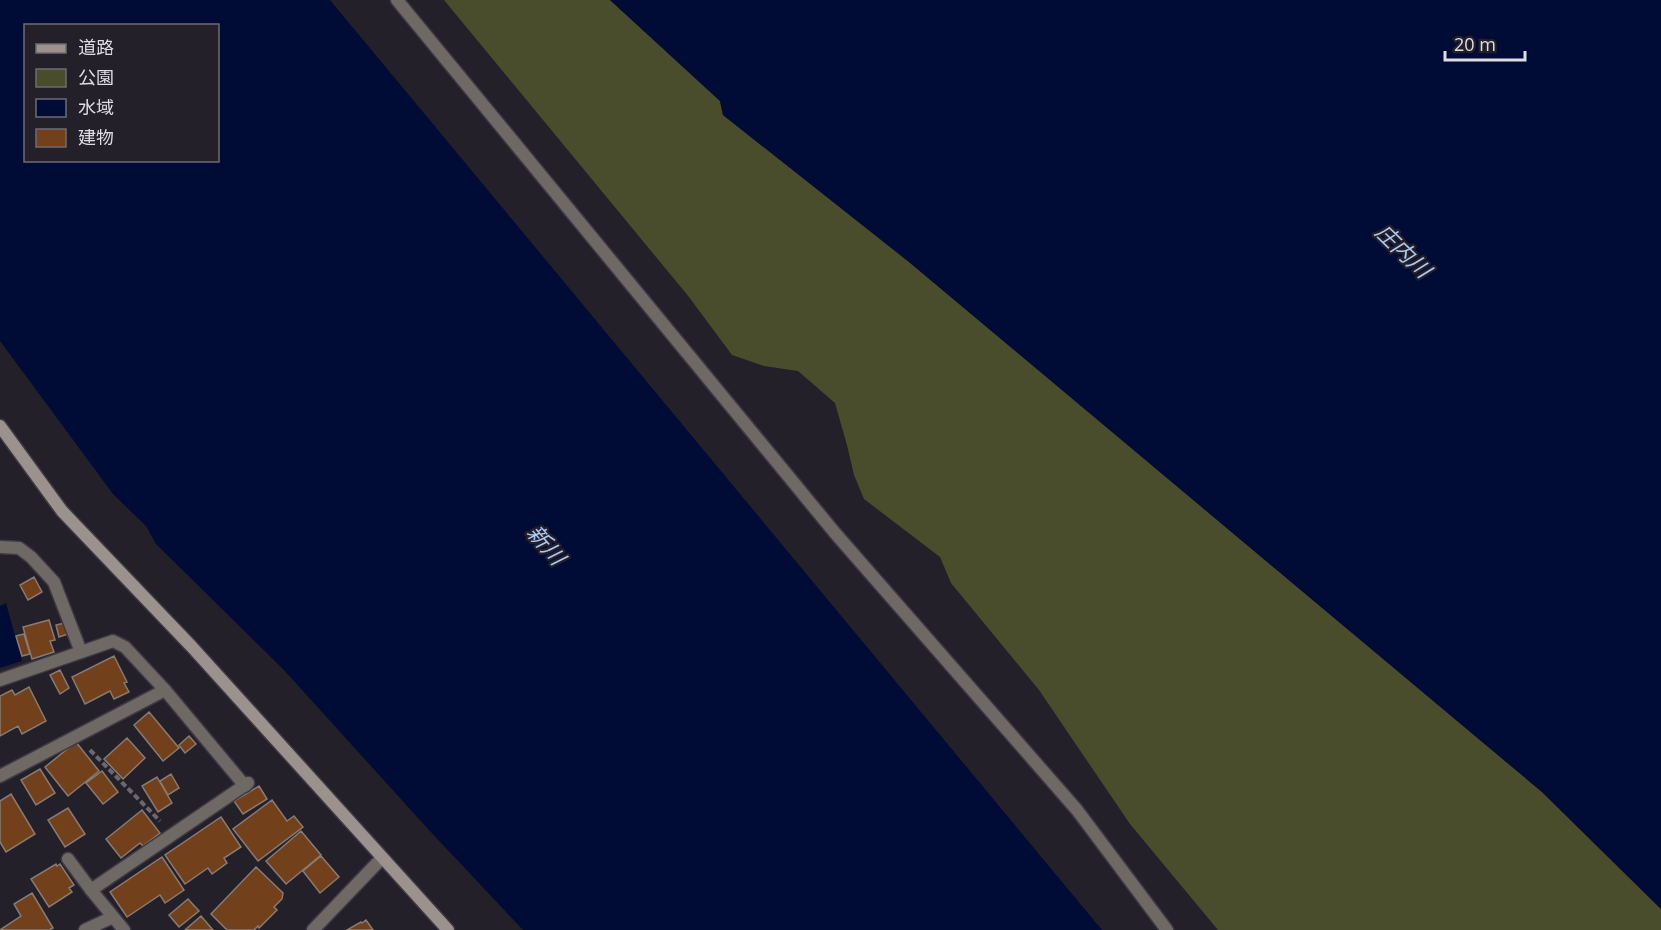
<svg xmlns="http://www.w3.org/2000/svg" width="1661" height="930" viewBox="0 0 1661 930" font-family="'Open Sans','Noto Sans JP',sans-serif">
<style>
.green{fill:#494d2b}
.water{fill:#000c35;fill-rule:evenodd}
.building{fill:#72411c;stroke:#887b73;stroke-width:1.5}
.lines{fill:none;stroke-linecap:round;stroke-linejoin:round}
.lane-casing{stroke:#3e3a44;stroke-width:15}
.street-casing{stroke:#3e3a44;stroke-width:15}
.secondary-casing{stroke:#3e3a44;stroke-width:15}
.path{stroke:#6c6872;stroke-width:4;stroke-dasharray:6 3;stroke-linecap:butt}
.lane{stroke:#6f6966;stroke-width:12}
.street{stroke:#6f6966;stroke-width:12}
.secondary{stroke:#9b918d;stroke-width:12}
.labels{text-anchor:middle;dominant-baseline:central;stroke-width:4.5;stroke-linejoin:round;paint-order:stroke}
.water-label{font-size:22px;font-style:italic;fill:#aec9f4;stroke:#24202a}
</style>
<rect width="100%" height="100%" fill="#24202a"/>
<path class="green" d="M 444,0 L 610,0 L 720,101 L 723,115 L 909,262 L 1542,792 L 1661,909 L 1661,930 L 1218,930 L 1130,824 L 1039,690 L 951,583 L 940,557 L 864,499 L 854,475 L 847,445 L 835,403 L 798,371 L 764,366 L 732,355 L 689,297 Z"/>
<path class="water" d="M 0,0 L 330,0 L 1102,930 L 523,930 L 428,829 L 283,669 L 156,544 L 146,526 L 113,494 L 0,341 ZM 26,26 L 218,26 L 218,160 L 26,160 Z
M 610,0 L 1661,0 L 1661,909 L 1542,792 L 909,262 L 723,115 L 720,101 Z
M 6,603 L 22,661 L 0,668 L 0,606 Z"/>
<path class="building" d="M 34,577 L 42,592 L 28,600 L 20,585 Z
M 49,620 L 55,640 L 50,641 L 54,652 L 32,659 L 23,627 Z
M 65,623 L 68,634 L 59,637 L 56,625 Z
M 24,634 L 30,654 L 22,656 L 16,636 Z
M 114,656 L 127,682 L 124,683 L 129,692 L 114,699 L 110,691 L 85,704 L 72,677 Z
M 60,670 L 69,688 L 60,694 L 50,675 Z
M 29,687 L 46,721 L 22,734 L 18,726 L 0,736 L 0,696 L 12,690 L 15,695 Z
M 149,712 L 179,748 L 163,761 L 134,725 Z
M 189,736 L 196,744 L 185,753 L 179,745 Z
M 127,738 L 145,758 L 123,779 L 104,759 Z
M 76,742 L 99,771 L 68,796 L 45,767 Z
M 40,769 L 55,793 L 36,805 L 21,780 Z
M 102,771 L 118,792 L 103,804 L 86,783 Z
M 171,774 L 179,788 L 168,795 L 160,781 Z
M 157,777 L 172,803 L 158,812 L 142,786 Z
M 259,786 L 267,799 L 243,814 L 234,801 Z
M 11,794 L 35,834 L 6,852 L 0,842 L 0,801 Z
M 272,800 L 287,821 L 294,816 L 303,827 L 258,861 L 233,829 Z
M 68,808 L 85,834 L 65,847 L 48,820 Z
M 142,810 L 160,833 L 143,846 L 140,843 L 121,858 L 106,839 Z
M 221,817 L 241,847 L 224,858 L 227,863 L 212,874 L 208,868 L 185,884 L 165,855 Z
M 301,831 L 321,855 L 286,884 L 266,861 Z
M 321,856 L 339,877 L 320,893 L 303,871 Z
M 162,857 L 184,890 L 165,903 L 160,895 L 127,917 L 110,892 Z
M 56,864 L 57,866 L 60,864 L 74,885 L 69,888 L 72,892 L 49,907 L 31,879 Z
M 256,867 L 283,893 L 282,899 L 274,907 L 277,910 L 259,928 L 258,926 L 254,930 L 227,930 L 211,914 Z
M 32,893 L 53,928 L 49,930 L 0,930 L 21,916 L 14,904 Z
M 188,899 L 199,911 L 179,927 L 169,915 Z
M 201,916 L 213,930 L 185,930 Z
M 366,920 L 373,930 L 347,930 L 361,922 L 362,923 Z"/>
<g class="lines">
<g class="lane-casing">
<path id="lane" d="M 397,0 L 835,533 L 1077,810 L 1167,930
M 0,547 L 19,548 L 31,557 L 54,582 L 81,652
M 165,690 L 245,786
M 68,859 L 91,890
M 85,930 L 113,917"/>
</g>
<g class="street-casing">
<path id="street" d="M 0,680 L 113,641 L 125,647 L 165,690 L 0,776
M 124,930 L 91,890 L 248,783
M 313,930 L 382,858"/>
</g>
<g class="secondary-casing">
<path id="secondary" d="M 0,426 L 62,511 L 192,647 L 448,930"/>
</g>
<path class="path" d="M 90,750 L 160,821"/>
<use href="#lane" class="lane"/>
<use href="#street" class="street"/>
<use href="#secondary" class="secondary"/>
</g>
<g class="labels">
<g class="water-label">
<text transform="translate(1404 250) rotate(44)">庄内川</text>
<text transform="translate(547 544) rotate(49)">新川</text>
</g>
</g>
<rect x="24" y="24" width="195" height="138" fill="#24202a" stroke="#6f6b74" stroke-width="1.5"/>
<rect x="36" y="44" width="30" height="9" fill="#9b918d" stroke="#6f6b74" stroke-width="1.5"/>
<text x="78" y="54" font-size="18" fill="#dfdce4">道路</text>
<rect x="36" y="69" width="30" height="18" fill="#494d2b" stroke="#6f6b74" stroke-width="1.5"/>
<text x="78" y="84" font-size="18" fill="#dfdce4">公園</text>
<rect x="36" y="99" width="30" height="18" fill="#000c35" stroke="#6f6b74" stroke-width="1.5"/>
<text x="78" y="114" font-size="18" fill="#dfdce4">水域</text>
<rect x="36" y="129" width="30" height="18" fill="#72411c" stroke="#6f6b74" stroke-width="1.5"/>
<text x="78" y="144" font-size="18" fill="#dfdce4">建物</text>
<path d="M1445 51v9h80v-9" fill="none" stroke="#dfdce4" stroke-width="3"/>
<text x="1454" y="51" font-size="18" fill="#dfdce4" stroke="#24202a" stroke-width="4.5" paint-order="stroke">20 m</text>
</svg>
